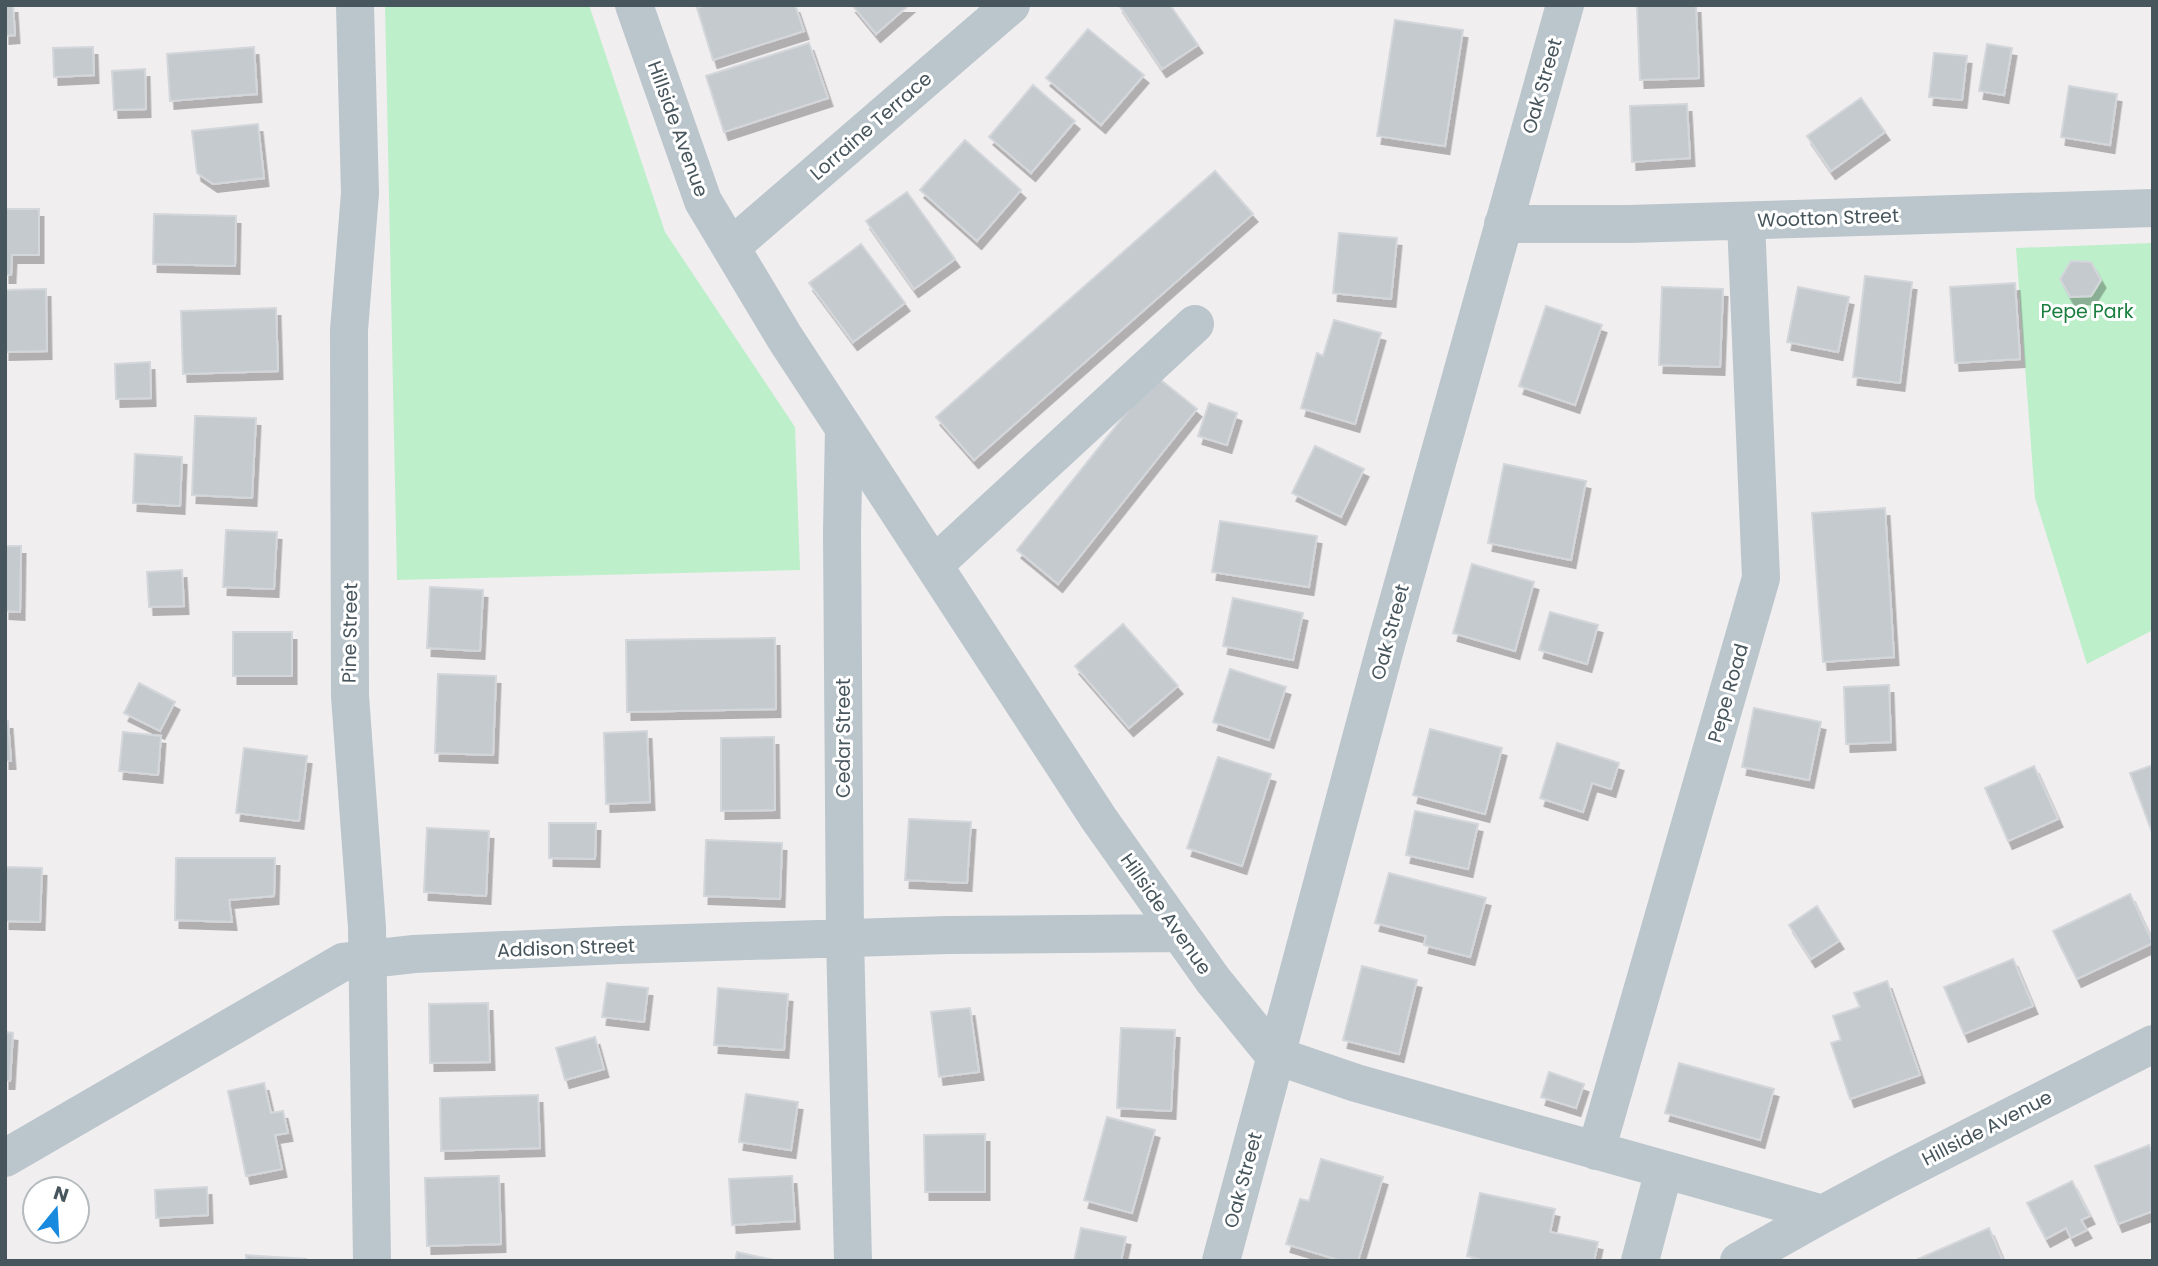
<svg xmlns="http://www.w3.org/2000/svg" width="2158" height="1266" viewBox="0 0 2158 1266" font-family="Poppins,sans-serif">
<style>
.green{fill:#bdefca}
.building{fill:#c5cace;stroke:#d3d6da;stroke-width:2;filter:url(#shadow)}
.lines{fill:none;stroke-linecap:round;stroke-linejoin:round}
.minor{stroke:#bac5cc;stroke-width:38}
.labels{text-anchor:middle;dominant-baseline:central;stroke-width:6;stroke-linejoin:round;paint-order:stroke}
.street-label{font-size:19px;fill:#47555c;stroke:#fff}
.park-label{font-size:19px;fill:#187d3d;stroke:#fff}
</style>
<defs>
<filter id="shadow"><feDropShadow dx="4.5" dy="8" stdDeviation="0" flood-color="#0004"/></filter>
</defs>
<rect width="100%" height="100%" fill="#f1eeef"/>
<path class="green" d="M 385,5 L 589,5 L 665,232 L 795,427 L 800,570 L 397,580 Z
M 2153,243 L 2153,630 L 2087,664 L 2035,498 L 2016,248 Z"/>
<path class="building" d="M 5,5 L 13,5 L 15,35 L 5,36 Z
M 707,5 L 795,5 L 804,31 L 713,60 L 697,8 Z
M 852,5 L 909,5 L 876,34 Z
M 1119,5 L 1170,5 L 1198,45 L 1162,69 Z
M 1637,5 L 1696,5 L 1699,78 L 1640,80 Z
M 1395,20 L 1463,30 L 1445,146 L 1377,136 Z
M 1088,29 L 1144,75 L 1101,125 L 1046,78 Z
M 809,43 L 828,98 L 724,132 L 706,76 Z
M 1987,44 L 2012,48 L 2004,95 L 1979,91 Z
M 93,47 L 94,75 L 54,77 L 53,48 Z
M 254,47 L 257,94 L 170,101 L 167,54 Z
M 1934,53 L 1967,56 L 1962,100 L 1929,97 Z
M 145,69 L 146,109 L 114,110 L 112,71 Z
M 1033,85 L 1075,121 L 1031,173 L 989,137 Z
M 2069,86 L 2117,94 L 2110,145 L 2061,137 Z
M 1861,98 L 1885,132 L 1831,171 L 1807,136 Z
M 1687,104 L 1690,158 L 1632,162 L 1630,106 Z
M 258,124 L 264,178 L 213,184 L 197,173 L 192,131 Z
M 965,140 L 1021,190 L 977,241 L 920,190 Z
M 1215,171 L 1253,214 L 974,460 L 936,417 Z
M 907,192 L 955,259 L 914,289 L 866,221 Z
M 5,209 L 39,209 L 39,255 L 12,255 L 11,275 L 5,275 Z
M 154,214 L 236,216 L 235,266 L 153,264 Z
M 1339,233 L 1397,238 L 1391,299 L 1333,293 Z
M 861,244 L 905,303 L 853,342 L 809,283 Z
M 2071,261 L 2091,262 L 2101,280 L 2091,296 L 2070,297 L 2060,279 Z
M 1865,276 L 1912,282 L 1900,383 L 1853,377 Z
M 2015,283 L 2020,359 L 1955,363 L 1950,287 Z
M 1662,287 L 1723,289 L 1720,367 L 1659,365 Z
M 1798,287 L 1849,297 L 1838,352 L 1787,342 Z
M 46,289 L 47,351 L 5,352 L 5,290 Z
M 1546,306 L 1602,325 L 1575,405 L 1519,386 Z
M 276,308 L 278,371 L 183,374 L 181,311 Z
M 1334,320 L 1381,333 L 1355,424 L 1301,408 L 1317,353 L 1323,356 Z
M 150,362 L 151,398 L 116,399 L 115,364 Z
M 1156,376 L 1197,409 L 1058,584 L 1017,550 Z
M 1209,403 L 1237,413 L 1227,445 L 1198,436 Z
M 195,416 L 256,418 L 252,498 L 192,495 Z
M 1315,446 L 1364,469 L 1341,517 L 1292,493 Z
M 135,454 L 182,457 L 180,506 L 133,503 Z
M 1504,464 L 1586,481 L 1571,560 L 1488,543 Z
M 1885,508 L 1894,657 L 1823,662 L 1812,513 Z
M 1220,521 L 1317,536 L 1309,587 L 1212,572 Z
M 226,530 L 277,532 L 274,589 L 223,587 Z
M 5,546 L 21,546 L 20,612 L 5,611 Z
M 1472,564 L 1534,582 L 1515,651 L 1453,633 Z
M 182,570 L 184,606 L 149,607 L 147,572 Z
M 430,587 L 483,590 L 480,651 L 427,648 Z
M 1233,598 L 1303,613 L 1293,660 L 1223,646 Z
M 1550,612 L 1598,625 L 1587,664 L 1539,650 Z
M 1123,624 L 1178,686 L 1129,728 L 1075,666 Z
M 233,632 L 292,632 L 292,676 L 233,676 Z
M 775,638 L 776,709 L 627,712 L 626,640 Z
M 1230,669 L 1286,687 L 1269,740 L 1213,722 Z
M 438,674 L 496,676 L 493,755 L 435,753 Z
M 139,683 L 175,702 L 160,731 L 124,713 Z
M 1889,685 L 1891,742 L 1846,744 L 1844,687 Z
M 1754,708 L 1821,722 L 1809,780 L 1742,767 Z
M 5,721 L 8,721 L 11,761 L 5,761 Z
M 1430,729 L 1502,748 L 1485,814 L 1413,795 Z
M 647,731 L 650,802 L 606,804 L 604,733 Z
M 123,732 L 161,736 L 158,775 L 119,771 Z
M 774,737 L 775,810 L 721,811 L 721,738 Z
M 1557,743 L 1619,763 L 1611,789 L 1592,783 L 1583,812 L 1540,798 Z
M 244,748 L 307,756 L 299,821 L 236,813 Z
M 1218,757 L 1271,774 L 1242,866 L 1187,848 Z
M 2153,765 L 2153,835 L 2130,773 Z
M 2034,766 L 2058,819 L 2008,841 L 1985,788 Z
M 1415,811 L 1478,824 L 1468,869 L 1406,855 Z
M 909,819 L 971,822 L 967,883 L 905,880 Z
M 549,823 L 596,823 L 595,859 L 549,858 Z
M 427,828 L 489,831 L 486,896 L 424,892 Z
M 706,840 L 782,843 L 780,899 L 704,896 Z
M 176,858 L 275,858 L 274,896 L 229,900 L 232,922 L 175,920 Z
M 5,867 L 42,868 L 40,922 L 5,921 Z
M 1389,873 L 1486,898 L 1470,957 L 1424,945 L 1426,936 L 1375,923 Z
M 2130,894 L 2153,943 L 2077,979 L 2053,931 Z
M 1817,906 L 1839,941 L 1811,959 L 1789,925 Z
M 2013,959 L 2033,1006 L 1964,1034 L 1944,987 Z
M 1362,966 L 1417,980 L 1399,1054 L 1343,1040 Z
M 1887,981 L 1920,1075 L 1850,1099 L 1831,1043 L 1841,1040 L 1833,1016 L 1860,1007 L 1854,993 Z
M 607,983 L 648,988 L 644,1022 L 602,1017 Z
M 718,988 L 788,994 L 784,1050 L 714,1045 Z
M 488,1003 L 490,1062 L 430,1063 L 429,1004 Z
M 970,1008 L 979,1072 L 939,1077 L 931,1012 Z
M 1121,1028 L 1175,1030 L 1171,1111 L 1117,1108 Z
M 5,1032 L 13,1033 L 10,1081 L 5,1081 Z
M 595,1037 L 604,1069 L 565,1080 L 556,1048 Z
M 1679,1063 L 1774,1089 L 1760,1140 L 1665,1113 Z
M 1549,1072 L 1584,1084 L 1576,1108 L 1541,1097 Z
M 264,1083 L 271,1113 L 283,1111 L 288,1133 L 275,1135 L 282,1169 L 246,1176 L 228,1091 Z
M 746,1094 L 798,1102 L 791,1150 L 739,1142 Z
M 538,1095 L 540,1148 L 441,1151 L 440,1098 Z
M 1107,1117 L 1155,1130 L 1132,1213 L 1084,1200 Z
M 985,1134 L 985,1192 L 925,1192 L 924,1135 Z
M 2149,1145 L 2153,1156 L 2153,1211 L 2118,1224 L 2095,1166 Z
M 1321,1159 L 1383,1177 L 1358,1261 L 1342,1261 L 1286,1244 L 1300,1199 L 1309,1201 Z
M 499,1176 L 501,1244 L 427,1246 L 425,1178 Z
M 792,1176 L 795,1221 L 732,1225 L 729,1179 Z
M 2072,1181 L 2090,1216 L 2081,1220 L 2087,1230 L 2071,1238 L 2066,1228 L 2046,1239 L 2027,1203 Z
M 207,1187 L 208,1215 L 156,1218 L 155,1190 Z
M 1480,1193 L 1555,1209 L 1550,1232 L 1598,1242 L 1594,1261 L 1486,1261 L 1467,1256 Z
M 1081,1228 L 1126,1237 L 1121,1261 L 1074,1261 Z
M 1989,1228 L 2003,1261 L 1919,1261 L 1918,1259 Z
M 737,1252 L 778,1261 L 735,1261 Z
M 246,1255 L 306,1259 L 305,1261 L 246,1261 Z"/>
<g class="lines">
<path class="minor" d="M 355,5 L 360,193 L 349,330 L 350,696 L 367,927 L 372,1261
M 634,5 L 703,201 L 785,338 L 844,428 L 842,532 L 845,938 L 853,1261
M 1503,224 L 1629,224 L 2153,208
M 731,247 L 1011,5
M 844,428 L 1099,819 L 1213,980 L 1274,1055 L 1356,1083 L 1823,1214 L 1888,1179 L 2153,1044
M 935,564 L 1195,324
M 1596,1151 L 1761,578 L 1746,221
M 5,1158 L 343,962 L 414,954 L 620,945 L 948,935 L 1180,933
M 1221,1261 L 1386,645 L 1565,5
M 1640,1261 L 1664,1170
M 1739,1261 L 1823,1214"/>
</g>
<g class="labels">
<g class="street-label">
<text transform="translate(1542 86) rotate(-74)">Oak Street</text>
<text transform="translate(871 126) rotate(-41)">Lorraine Terrace</text>
<text transform="translate(678 129) rotate(70)">Hillside Avenue</text>
<text transform="translate(1828 218) rotate(-2)">Wootton Street</text>
<text transform="translate(1390 632) rotate(-75)">Oak Street</text>
<text transform="translate(350 633) rotate(-89)">Pine Street</text>
<text transform="translate(1728 693) rotate(-74)">Pepe Road</text>
<text transform="translate(843 738) rotate(-90)">Cedar Street</text>
<text transform="translate(1166 914) rotate(55)">Hillside Avenue</text>
<text transform="translate(566 948) rotate(-2)">Addison Street</text>
<text transform="translate(1987 1128) rotate(-27)">Hillside Avenue</text>
<text transform="translate(1243 1180) rotate(-75)">Oak Street</text>
</g>
<g class="park-label">
<text x="2087" y="311">Pepe Park</text>
</g>
</g>
<rect width="2158" height="1266" fill="none" stroke="#47555c" stroke-width="14"/>
<g transform="translate(56 1210) rotate(18)"><circle r="33" fill="#ffffff" stroke="#b5bbbe" stroke-width="2"/>
<path d="M0-5L12 26L0 18L-12 26Z" fill="#1a8adf"/>
<text y="-10" font-size="19" font-weight="bold" text-anchor="middle" fill="#47555c">N</text>
</g>
</svg>
